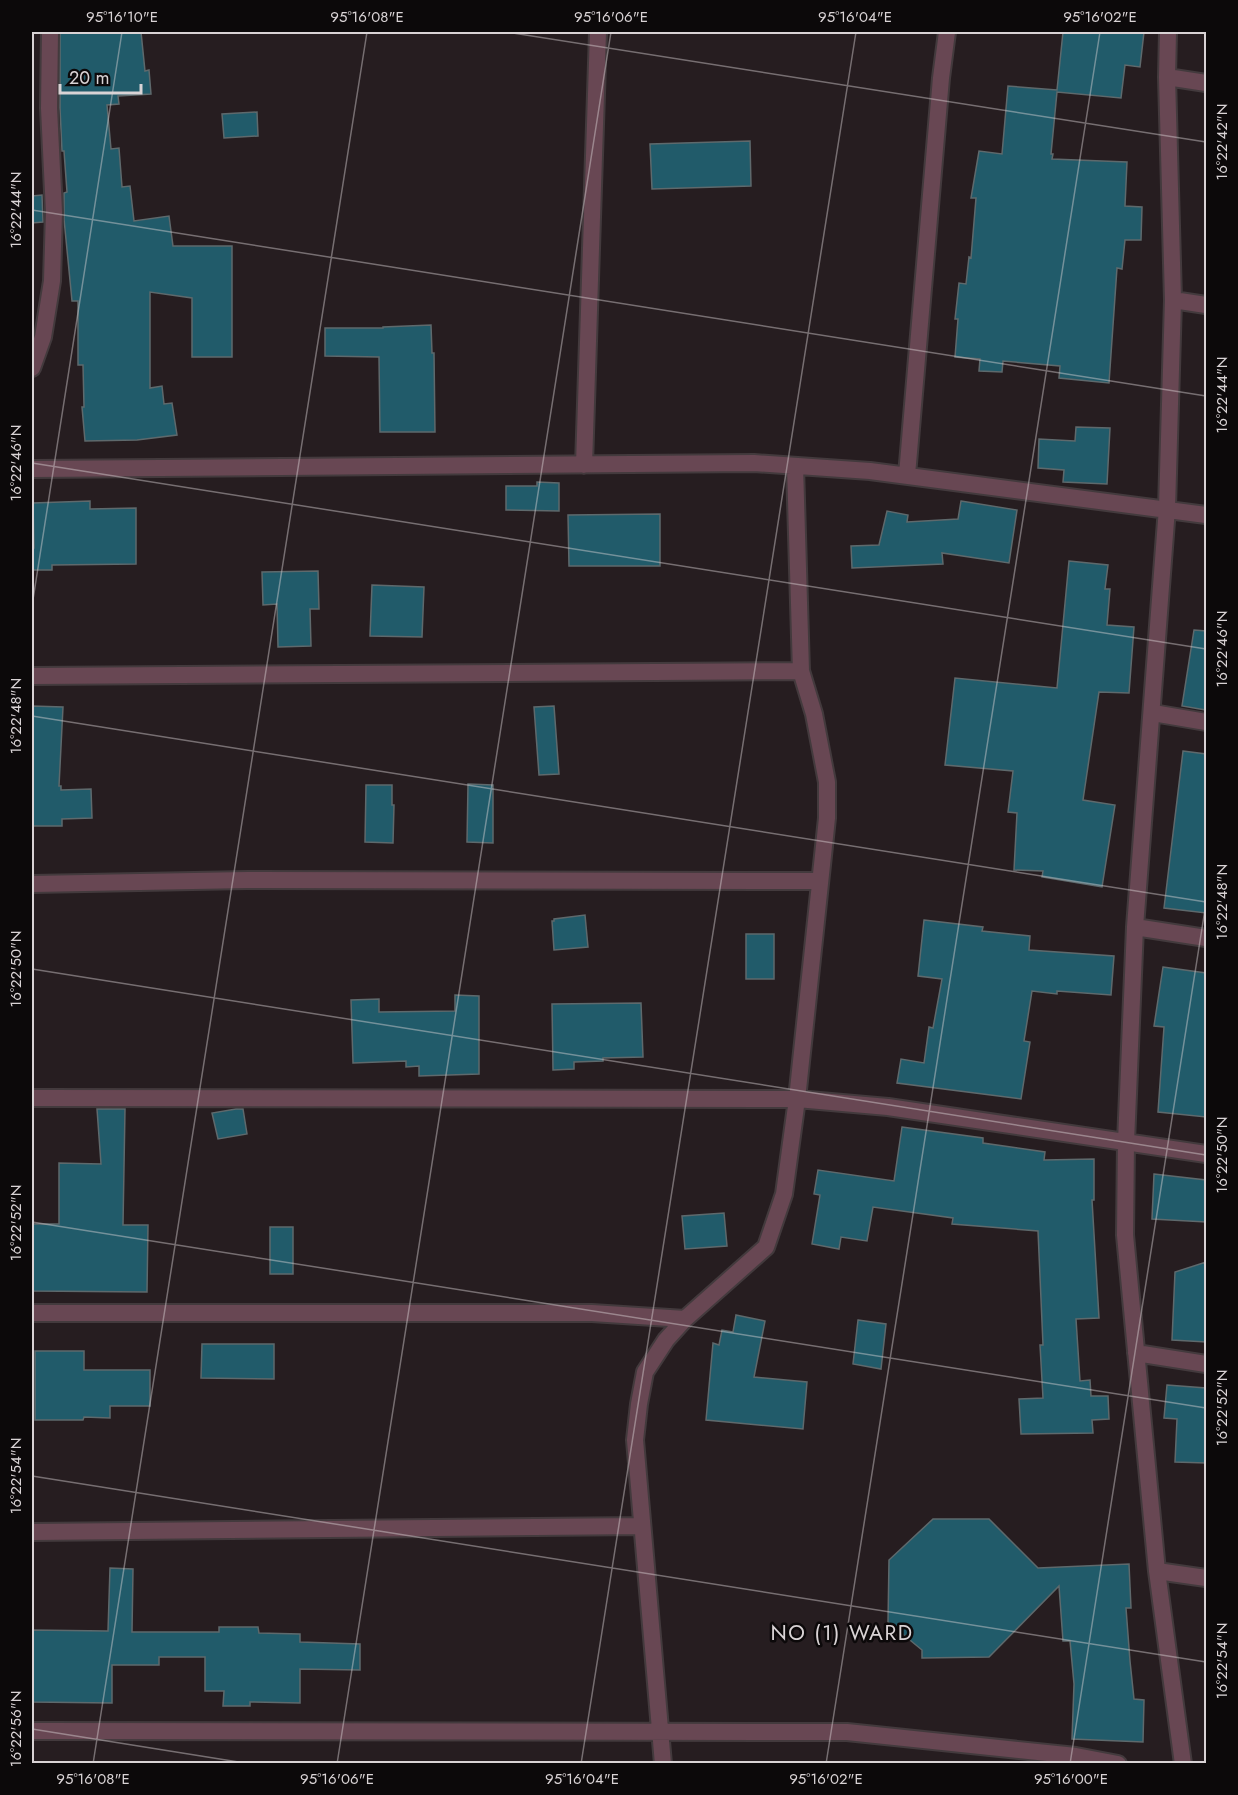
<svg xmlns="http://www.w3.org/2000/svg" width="1238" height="1795" viewBox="0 0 1238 1795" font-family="Jost,sans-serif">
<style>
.building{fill:#215b6a;stroke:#5e696c;stroke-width:1.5}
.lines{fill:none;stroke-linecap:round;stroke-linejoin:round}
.minor-casing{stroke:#433a3d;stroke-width:20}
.minor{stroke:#684753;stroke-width:16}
.ticks{fill:none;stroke:#d9d3d5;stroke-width:1.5;stroke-opacity:0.45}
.labels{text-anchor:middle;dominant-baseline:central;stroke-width:5;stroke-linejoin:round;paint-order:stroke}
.quarter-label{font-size:21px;letter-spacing:1.5px;fill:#d9d3d5;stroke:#0c090a}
.neatline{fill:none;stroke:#d9d3d5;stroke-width:2}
.ticks-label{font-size:15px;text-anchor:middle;fill:#d9d3d5}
</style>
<rect width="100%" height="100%" fill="#261d20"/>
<path class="building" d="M 60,32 L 141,32 L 145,71 L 149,70 L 151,94 L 118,96 L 119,104 L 107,105 L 111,149 L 119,148 L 122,187 L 130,186 L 134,221 L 169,216 L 173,246 L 232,246 L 232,357 L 192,357 L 192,298 L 150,292 L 150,388 L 162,386 L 164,404 L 172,403 L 177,435 L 137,440 L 85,441 L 82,407 L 84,407 L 83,365 L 78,365 L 78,301 L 72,301 L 64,219 L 64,193 L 67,192 L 64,151 L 62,151 L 60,108 Z
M 1063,32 L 1144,32 L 1140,67 L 1125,65 L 1121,98 L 1057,92 L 1051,154 L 1053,154 L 1052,159 L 1127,162 L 1125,206 L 1142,207 L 1141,240 L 1125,240 L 1122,269 L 1117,268 L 1109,383 L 1059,378 L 1060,366 L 1003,361 L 1002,372 L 979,371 L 980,359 L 955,357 L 958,319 L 955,319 L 959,283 L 966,284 L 969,257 L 971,258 L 976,198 L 971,198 L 979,151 L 1002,154 L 1008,86 L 1057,90 Z
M 257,112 L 258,136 L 224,138 L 222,114 Z
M 750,141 L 751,186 L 652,189 L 650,144 Z
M 42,195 L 43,222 L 32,223 L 32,196 Z
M 431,325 L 432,353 L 434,353 L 435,432 L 380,432 L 379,357 L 325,356 L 325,328 L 383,328 L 383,327 Z
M 1076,427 L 1110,428 L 1107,484 L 1063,482 L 1064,470 L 1038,468 L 1039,439 L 1075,441 Z
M 537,482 L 559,483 L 559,511 L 506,510 L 506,486 L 537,486 Z
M 90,501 L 90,509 L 136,508 L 136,564 L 52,565 L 52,570 L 32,570 L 32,548 L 34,548 L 33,503 Z
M 961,501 L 1017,510 L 1009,563 L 942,553 L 943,564 L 852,568 L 851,546 L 879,545 L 887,511 L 908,515 L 907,522 L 958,519 Z
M 660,514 L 660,566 L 569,566 L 568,515 Z
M 1069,561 L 1108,565 L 1105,589 L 1110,589 L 1107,625 L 1134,627 L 1129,693 L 1099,692 L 1083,800 L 1115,805 L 1102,887 L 1042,877 L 1043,871 L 1014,870 L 1017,813 L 1008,812 L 1013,771 L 945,765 L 955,678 L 1057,688 Z
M 318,571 L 319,609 L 310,609 L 311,646 L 278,647 L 277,604 L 263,605 L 262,572 Z
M 372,585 L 424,587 L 422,637 L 370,636 Z
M 1194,630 L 1206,631 L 1206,710 L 1182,706 Z
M 32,706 L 63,707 L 59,786 L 61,786 L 61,790 L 91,789 L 92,818 L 62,819 L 62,826 L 32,826 Z
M 554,706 L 559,774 L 539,775 L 534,707 Z
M 1183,751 L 1206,754 L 1206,913 L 1164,908 Z
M 468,784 L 493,785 L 493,843 L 467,842 Z
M 366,785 L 392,785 L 392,805 L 394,805 L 393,843 L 365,842 Z
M 585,915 L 588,947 L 554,950 L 552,921 L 554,921 L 554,919 Z
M 924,920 L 983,927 L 982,931 L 1030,936 L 1029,950 L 1114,956 L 1111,995 L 1057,991 L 1057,994 L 1032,991 L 1024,1041 L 1030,1042 L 1021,1099 L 897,1083 L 901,1059 L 924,1063 L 929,1027 L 933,1028 L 942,979 L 918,976 Z
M 746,934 L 774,934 L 774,979 L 746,979 Z
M 1163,967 L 1206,973 L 1206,1117 L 1158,1112 L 1164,1027 L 1154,1026 Z
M 455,995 L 479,996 L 479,1074 L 419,1076 L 419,1066 L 406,1067 L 406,1061 L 353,1063 L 351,1000 L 379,999 L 379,1012 L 455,1011 Z
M 641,1003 L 643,1057 L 603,1058 L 603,1061 L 574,1062 L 574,1069 L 553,1070 L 552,1004 Z
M 97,1109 L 125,1109 L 123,1225 L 148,1225 L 147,1292 L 32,1291 L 32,1224 L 59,1224 L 59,1163 L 101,1164 Z
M 236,1109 L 243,1109 L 247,1134 L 218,1139 L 212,1113 Z
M 902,1127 L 983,1138 L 983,1143 L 1045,1152 L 1044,1160 L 1094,1159 L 1094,1200 L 1092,1200 L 1099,1318 L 1076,1319 L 1080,1381 L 1090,1380 L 1091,1396 L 1108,1396 L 1109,1419 L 1092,1420 L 1093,1433 L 1021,1434 L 1019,1399 L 1043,1398 L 1040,1345 L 1043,1345 L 1038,1231 L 952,1224 L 953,1218 L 873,1207 L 867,1241 L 841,1237 L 839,1249 L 812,1244 L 820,1195 L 814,1194 L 818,1170 L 894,1181 Z
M 1154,1174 L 1206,1180 L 1206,1222 L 1152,1219 Z
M 724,1213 L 727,1246 L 685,1249 L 682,1216 Z
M 270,1227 L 293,1227 L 293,1274 L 270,1274 Z
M 1206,1262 L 1206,1342 L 1172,1340 L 1175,1272 Z
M 736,1315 L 765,1321 L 754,1377 L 807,1382 L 803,1429 L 706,1420 L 713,1343 L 719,1345 L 722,1330 L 733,1332 Z
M 858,1320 L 886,1324 L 881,1369 L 853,1364 Z
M 202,1344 L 274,1344 L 274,1379 L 201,1378 Z
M 35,1351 L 84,1351 L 84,1370 L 150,1370 L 150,1406 L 110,1406 L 110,1418 L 84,1417 L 83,1420 L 35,1420 Z
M 1167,1385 L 1206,1388 L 1206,1463 L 1175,1462 L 1177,1419 L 1164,1418 Z
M 933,1519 L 989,1519 L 1038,1568 L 1129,1564 L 1131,1608 L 1126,1608 L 1130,1661 L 1134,1699 L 1144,1700 L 1143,1742 L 1072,1739 L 1074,1684 L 1070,1641 L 1063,1641 L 1059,1586 L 989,1657 L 922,1658 L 922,1650 L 888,1622 L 889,1560 Z
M 110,1568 L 133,1569 L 132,1632 L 219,1632 L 219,1627 L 258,1627 L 259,1633 L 300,1634 L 300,1642 L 360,1644 L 360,1670 L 300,1669 L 300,1703 L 250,1702 L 250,1706 L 223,1706 L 224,1691 L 205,1691 L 205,1657 L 159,1657 L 159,1665 L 112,1665 L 112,1703 L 32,1702 L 32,1630 L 108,1631 Z"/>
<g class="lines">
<g class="minor-casing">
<path id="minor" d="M 1168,32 L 1167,77 L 1173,300 L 1167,508 L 1135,927 L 1126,1142 L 1125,1235 L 1157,1571 L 1183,1764
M 1167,77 L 1206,83
M 1173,300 L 1206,305
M 32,368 L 43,337 L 52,281 L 54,212 L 49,108 L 50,32
M 584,465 L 598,32
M 32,469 L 754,463 L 870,471 L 1206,515
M 907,475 L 941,78 L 947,32
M 32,676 L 801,671
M 1153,713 L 1206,722
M 32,884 L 247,880 L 820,881
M 1135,927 L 1206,938
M 32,1098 L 797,1099 L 888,1107 L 1206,1154
M 32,1313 L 592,1313 L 685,1319
M 1136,1353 L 1206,1364
M 32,1532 L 642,1526
M 1157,1571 L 1206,1578
M 32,1731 L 847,1732 L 1076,1756 L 1118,1764
M 663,1764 L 635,1440 L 639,1404 L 645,1372 L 666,1340 L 685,1319 L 766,1247 L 784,1194 L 797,1099 L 827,818 L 827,782 L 814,714 L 801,671 L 795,466"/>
</g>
<use href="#minor" class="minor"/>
</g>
<path class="ticks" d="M 506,32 L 1206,142M 32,210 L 1206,396M 32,463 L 1206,649M 32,606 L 122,32M 32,716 L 1206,902M 32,969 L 1206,1155M 32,1222 L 1206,1408M 32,1476 L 1206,1662M 32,1729 L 251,1764M 93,1764 L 367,32M 337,1764 L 611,32M 581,1764 L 856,32M 826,1764 L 1100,32M 1070,1764 L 1206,903"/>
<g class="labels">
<g class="quarter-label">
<text x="842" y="1633">NO (1) WARD</text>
</g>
</g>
<rect width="1238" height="1795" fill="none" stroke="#0c090a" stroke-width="66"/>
<path d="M60 84v9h81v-9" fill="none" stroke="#d9d3d5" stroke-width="3"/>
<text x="69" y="84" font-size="18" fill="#d9d3d5" stroke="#0c090a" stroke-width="4.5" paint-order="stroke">20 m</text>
<rect x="33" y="33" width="1172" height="1729" class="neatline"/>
<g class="ticks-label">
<text x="122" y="22">95°16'10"E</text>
<text x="367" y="22">95°16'08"E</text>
<text x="611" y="22">95°16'06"E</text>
<text x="855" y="22">95°16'04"E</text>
<text x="1100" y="22">95°16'02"E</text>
<text transform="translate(1222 142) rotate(-90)" y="5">16°22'42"N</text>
<text transform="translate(16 210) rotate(-90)" y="5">16°22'44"N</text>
<text transform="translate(1222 395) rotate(-90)" y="5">16°22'44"N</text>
<text transform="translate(16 463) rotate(-90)" y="5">16°22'46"N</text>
<text transform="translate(1222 649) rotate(-90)" y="5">16°22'46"N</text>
<text transform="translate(16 716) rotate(-90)" y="5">16°22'48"N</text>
<text transform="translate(1222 902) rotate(-90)" y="5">16°22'48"N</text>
<text transform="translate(16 969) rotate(-90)" y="5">16°22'50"N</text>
<text transform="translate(1222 1155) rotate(-90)" y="5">16°22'50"N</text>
<text transform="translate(16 1223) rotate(-90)" y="5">16°22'52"N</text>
<text transform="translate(1222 1408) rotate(-90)" y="5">16°22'52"N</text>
<text transform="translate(16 1476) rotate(-90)" y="5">16°22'54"N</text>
<text transform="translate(1222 1661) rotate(-90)" y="5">16°22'54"N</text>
<text transform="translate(16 1729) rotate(-90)" y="5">16°22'56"N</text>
<text x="93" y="1784">95°16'08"E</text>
<text x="337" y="1784">95°16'06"E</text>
<text x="582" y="1784">95°16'04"E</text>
<text x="826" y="1784">95°16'02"E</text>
<text x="1071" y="1784">95°16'00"E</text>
</g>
</svg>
